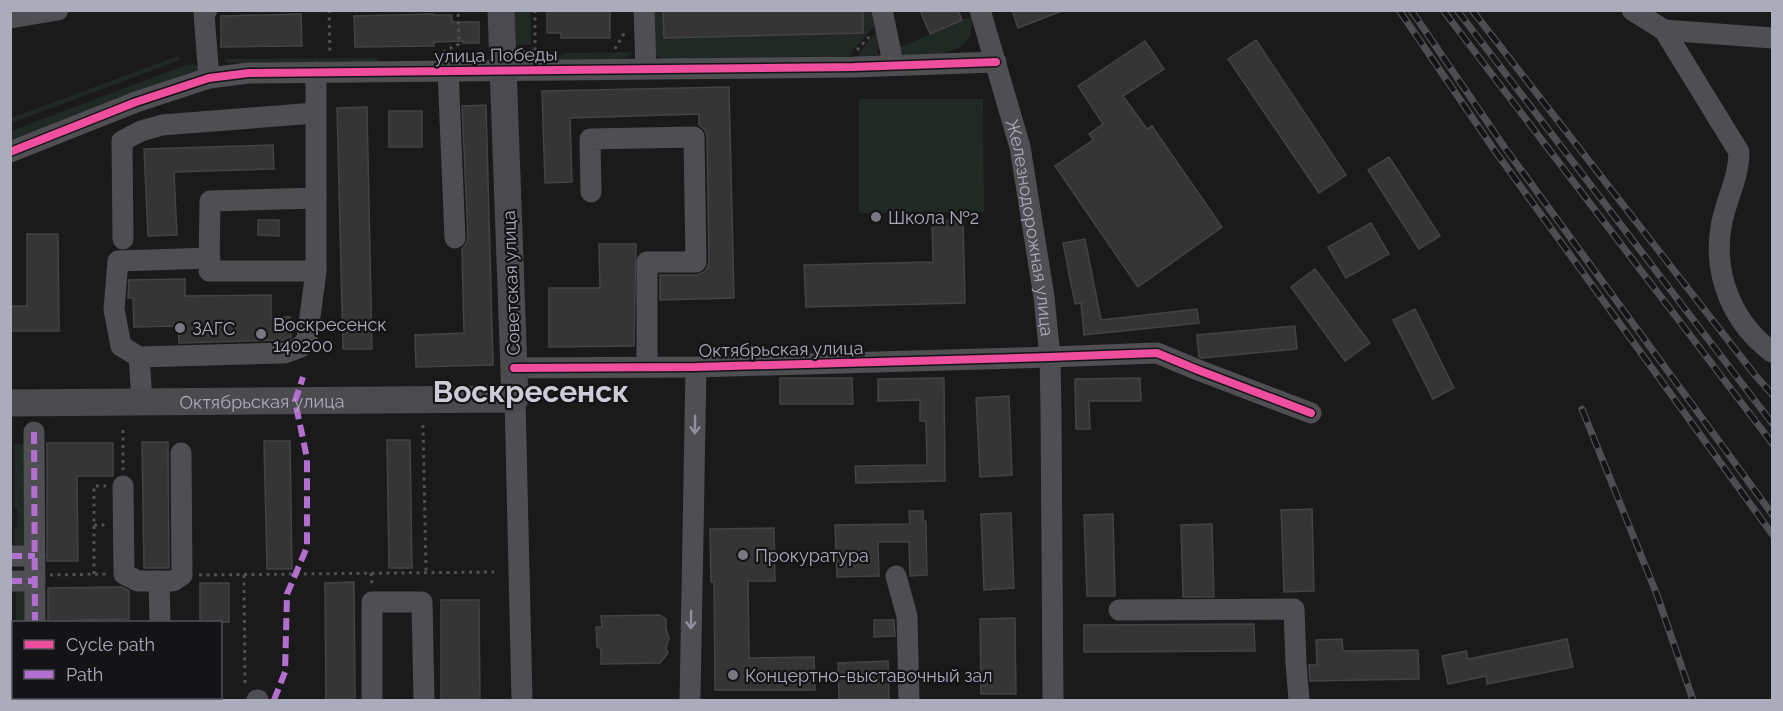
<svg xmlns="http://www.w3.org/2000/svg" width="1783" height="711" viewBox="0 0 1783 711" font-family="Raleway,sans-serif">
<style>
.green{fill:#212924}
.building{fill:#353536;stroke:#434246;stroke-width:1.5}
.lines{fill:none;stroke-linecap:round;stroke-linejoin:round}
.path{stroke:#505055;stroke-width:3;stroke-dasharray:3 4.5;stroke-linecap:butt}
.minor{stroke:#4e4e53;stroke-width:21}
.major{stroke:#4b4b4f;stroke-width:27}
.rail-casing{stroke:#4e4e52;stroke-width:7}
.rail{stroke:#141416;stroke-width:4.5;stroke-dasharray:14;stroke-linecap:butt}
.quiet{stroke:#b36fd0;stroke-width:6;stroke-dasharray:12 6;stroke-linecap:butt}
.cycleway-casing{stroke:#141416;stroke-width:11}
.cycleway{stroke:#ef4d9e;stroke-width:8}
.oneway{stroke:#8f909c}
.poi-dot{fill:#787983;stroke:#141416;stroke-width:2}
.labels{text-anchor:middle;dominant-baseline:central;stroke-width:4.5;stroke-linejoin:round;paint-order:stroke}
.street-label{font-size:18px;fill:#abacbb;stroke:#141416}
.poi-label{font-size:18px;fill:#abacbb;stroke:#141416;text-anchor:start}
.town-label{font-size:30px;font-weight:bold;fill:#ccccd7;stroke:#141416}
</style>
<rect width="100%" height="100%" fill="#1a1a1a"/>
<path class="green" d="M 650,10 L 663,11 L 664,37 L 862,33 L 863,11 L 875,11 L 876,24 L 851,53 L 851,56 L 673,59 L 662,59 L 653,52 Z
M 512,11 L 531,11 L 531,45 L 513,45 Z
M 972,16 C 972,22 972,29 970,35 C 962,57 924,55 905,55 L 901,53 L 898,48 Z
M 877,31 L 878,55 L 859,56 L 859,53 Z
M 564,53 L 632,52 L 633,53 L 622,59 L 555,59 Z
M 178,56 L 180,60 L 11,123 L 11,118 Z
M 379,58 L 379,62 L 226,63 L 226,59 Z
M 195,64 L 198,67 L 197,72 L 11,140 L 11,131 L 186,65 Z
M 859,99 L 983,99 L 984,212 L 859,213 Z
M 14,444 L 28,444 L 29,547 L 15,548 L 14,527 L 17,527 L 17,508 L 14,507 Z
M 16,588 L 29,588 L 29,622 L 16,622 Z"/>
<path class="building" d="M 547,10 L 610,10 L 610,38 L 561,38 L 561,33 L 547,33 Z
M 663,10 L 863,10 L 863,33 L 664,38 Z
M 920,10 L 958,10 L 962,20 L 930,34 Z
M 1012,10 L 1062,10 L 1062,11 L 1018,28 Z
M 301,14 L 302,46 L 221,47 L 221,16 Z
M 434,14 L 434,15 L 452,15 L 452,22 L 479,22 L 479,43 L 463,43 L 463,41 L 434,42 L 434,46 L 355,47 L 354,16 Z
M 1256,40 L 1346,175 L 1319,193 L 1228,59 Z
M 1145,41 L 1164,69 L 1123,96 L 1147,129 L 1152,126 L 1222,227 L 1138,287 L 1055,166 L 1093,140 L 1089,134 L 1103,124 L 1078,86 Z
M 729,87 L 734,298 L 660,300 L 660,275 L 697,275 L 702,273 L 707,269 L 709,262 L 707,137 L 705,130 L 699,125 L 699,114 L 570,118 L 572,182 L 545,183 L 542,91 Z
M 486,105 L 493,365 L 416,367 L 415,335 L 464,333 L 462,249 L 466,244 L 468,237 L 462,106 Z
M 367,107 L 372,349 L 343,349 L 337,108 Z
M 389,111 L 422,111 L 422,147 L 389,147 Z
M 273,145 L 274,169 L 174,172 L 177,235 L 148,236 L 144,149 Z
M 1389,157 L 1440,236 L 1419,249 L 1368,170 Z
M 258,220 L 279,220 L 279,236 L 258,235 Z
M 963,220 L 965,303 L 806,307 L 804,265 L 933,262 L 932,221 Z
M 1371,223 L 1389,254 L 1346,278 L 1328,247 Z
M 27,234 L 58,234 L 59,331 L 10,331 L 10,306 L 27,306 Z
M 1085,239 L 1101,320 L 1197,309 L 1199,323 L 1084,335 L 1081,303 L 1075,304 L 1063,243 Z
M 599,244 L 636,244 L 634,346 L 549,347 L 549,288 L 600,288 Z
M 1315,269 L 1370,343 L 1345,361 L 1291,287 Z
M 185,279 L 185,296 L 271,295 L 271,317 L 290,317 L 291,337 L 283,340 L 179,343 L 178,326 L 134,327 L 133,298 L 128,298 L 129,280 Z
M 1415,309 L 1454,388 L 1433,399 L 1393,320 Z
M 1295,326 L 1297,349 L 1202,358 L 1199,357 L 1197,335 Z
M 780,378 L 852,378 L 853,404 L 780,404 Z
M 944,378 L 945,481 L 856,483 L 855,466 L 927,465 L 926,421 L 920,421 L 920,400 L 878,401 L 878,379 Z
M 1140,378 L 1141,401 L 1089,401 L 1090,429 L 1076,429 L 1075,379 Z
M 1009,396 L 1012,475 L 980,477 L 976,398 Z
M 387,440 L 410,440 L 412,568 L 389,568 Z
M 264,441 L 290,441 L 292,569 L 267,569 Z
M 142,442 L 168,442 L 169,568 L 144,568 Z
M 47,443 L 113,443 L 113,476 L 77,476 L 78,561 L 47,561 Z
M 1312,509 L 1314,591 L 1284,592 L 1281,510 Z
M 909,511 L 923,511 L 923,521 L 926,521 L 927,575 L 910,576 L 909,542 L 878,542 L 879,576 L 837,577 L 835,525 L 910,524 Z
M 1011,513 L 1014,588 L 984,590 L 981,514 Z
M 1113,514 L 1115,596 L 1087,596 L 1084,515 Z
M 1212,524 L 1214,597 L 1183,597 L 1181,525 Z
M 774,528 L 775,581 L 748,581 L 749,658 L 814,657 L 815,690 L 715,690 L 714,582 L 711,582 L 710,529 Z
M 354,582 L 355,700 L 326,700 L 325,583 Z
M 200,583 L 229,583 L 229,622 L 200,622 Z
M 122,587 L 129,591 L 129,619 L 74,620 L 74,622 L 48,622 L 48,588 Z
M 441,600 L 479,600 L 480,700 L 441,700 Z
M 660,615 L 666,619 L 666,629 L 669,638 L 666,648 L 668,653 L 660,663 L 601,664 L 601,649 L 597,647 L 596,627 L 602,627 L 601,616 Z
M 1015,618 L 1016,694 L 981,694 L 980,619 Z
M 874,620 L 894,620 L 895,636 L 874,637 Z
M 1254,624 L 1255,651 L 1084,652 L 1084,625 Z
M 1342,639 L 1343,651 L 1418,650 L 1419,679 L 1310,681 L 1309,665 L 1317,665 L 1316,640 Z
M 1567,639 L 1573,667 L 1487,684 L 1486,676 L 1448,684 L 1442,656 L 1466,651 L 1468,659 Z
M 888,661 L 889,699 L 839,700 L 838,663 Z"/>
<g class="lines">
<path class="path" d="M 329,10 L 330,55
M 535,10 L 535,54
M 615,49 L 626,30
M 857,50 L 871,35
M 522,51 L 535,50
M 443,52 L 459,44 L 458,10
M 423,425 L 426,572
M 123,430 L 123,470
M 94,525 L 107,525
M 371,573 L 372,586
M 94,574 L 94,486 L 106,486
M 50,575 L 107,574
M 199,575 L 494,572
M 244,575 L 245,687"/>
<g class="minor">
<path d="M 207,10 L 204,14 L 209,78"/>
<path d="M 644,10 L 646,69"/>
<path d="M 882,10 L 891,53 L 891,65"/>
<path id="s1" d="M 980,10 L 1020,147 L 1044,297 L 1050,357 L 1051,412 L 1053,700"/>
<path d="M 1632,10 L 1664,30 L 1739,152 C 1739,179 1725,201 1721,227 C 1713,276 1733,323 1772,352"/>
<path d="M 10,18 L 58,10"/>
<path d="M 1664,30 L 1772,38"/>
<path d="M 448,70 L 455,238"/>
<path d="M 10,152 L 136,102 L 209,78 L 249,73 L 854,67 L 996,62"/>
<path d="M 591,192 L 590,139 L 694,137 L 696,262 L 647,262 L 647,367"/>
<path d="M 316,198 L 210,201 L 209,271 L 316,271"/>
<path d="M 123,239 L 122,141 L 141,131 L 162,125 L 315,113"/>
<path d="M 210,258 L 118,261 L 114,309 L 121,346 L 139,357 L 285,353 L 301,347 L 307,339 L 316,271 L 316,72"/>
<path d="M 139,357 L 142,401"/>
<path d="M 514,368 L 696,367 L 1050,357 L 1157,353 L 1198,370 L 1311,413"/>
<path d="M 515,399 L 522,700"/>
<path d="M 34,432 L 35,622"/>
<path d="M 123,486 L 124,574 L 138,581 L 173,581 L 182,575 L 181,453"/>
<path d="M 10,556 L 35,556"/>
<path d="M 896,576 L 907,616 L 909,700"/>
<path d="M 10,581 L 35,581"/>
<path d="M 159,581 L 160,622"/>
<path d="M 1119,610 L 1294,609 L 1296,663 L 1299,700"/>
<path d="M 10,665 L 11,700"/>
<path d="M 36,698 L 36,700"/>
<path d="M 87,698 L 87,700"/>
<path d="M 173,698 L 173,700"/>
<path d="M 257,700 L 258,700"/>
<path d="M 372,700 L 372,602 L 422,602 L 424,700"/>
<path d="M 690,700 L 696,367"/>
</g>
<path class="major" id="s2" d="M 10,403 L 515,399 L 501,10"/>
<g class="rail-casing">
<path id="rail" d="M 1399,10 L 1495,151 L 1772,534
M 1411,10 L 1505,148 L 1772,514
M 1443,10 L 1772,443
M 1457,10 L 1772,423
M 1472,10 L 1755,375 L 1772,394
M 1582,409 L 1657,595 L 1693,700"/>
</g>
<use href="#rail" class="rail"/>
<path class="quiet" d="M 34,432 L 35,622
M 10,556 L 35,556
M 10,581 L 35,581
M 10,665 L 11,700
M 36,698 L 36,700
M 274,700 L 285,672 L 287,594 L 307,547 L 307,458 L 295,401 L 303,377"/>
<g class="cycleway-casing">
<path id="cycleway" d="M 10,152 L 136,102 L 209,78 L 249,73 L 854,67 L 996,62
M 514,368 L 696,367 L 1050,357 L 1157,353 L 1198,370 L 1311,413"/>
</g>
<use href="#cycleway" class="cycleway"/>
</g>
<defs><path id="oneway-shaft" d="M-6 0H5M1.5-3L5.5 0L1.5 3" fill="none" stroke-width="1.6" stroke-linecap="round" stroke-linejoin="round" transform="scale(1.5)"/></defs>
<g class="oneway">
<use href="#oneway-shaft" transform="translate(695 425) rotate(91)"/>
<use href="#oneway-shaft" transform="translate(691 620) rotate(91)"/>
</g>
<g class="poi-dot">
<circle cx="876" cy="217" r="6"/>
<circle cx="180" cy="328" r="6"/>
<circle cx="261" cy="334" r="6"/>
<circle cx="743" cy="555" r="6"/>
<circle cx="733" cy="675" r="6"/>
</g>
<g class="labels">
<g class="street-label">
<text transform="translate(496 55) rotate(-1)">улица Победы</text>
<text stroke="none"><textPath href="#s1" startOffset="224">Железнодорожная улица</textPath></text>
<text transform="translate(511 283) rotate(-92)">Советская улица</text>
<text transform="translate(781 349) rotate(-1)">Октябрьская улица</text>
<text stroke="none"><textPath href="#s2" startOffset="252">Октябрьская улица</textPath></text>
</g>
<g class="poi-label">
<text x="888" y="217">Школа №2</text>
<text x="273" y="324">Воскресенск<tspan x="273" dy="21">140200</tspan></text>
<text x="192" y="328">ЗАГС</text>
<text x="755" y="555">Прокуратура</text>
<text x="745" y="675">Концертно-выставочный зал</text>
</g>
<g class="town-label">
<text x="531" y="391">Воскресенск</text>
</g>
</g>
<rect width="1783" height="711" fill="none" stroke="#abacbb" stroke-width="24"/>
<rect x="12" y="621" width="210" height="78" fill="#141416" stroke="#505158" stroke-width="1.5"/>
<rect x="24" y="640" width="30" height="9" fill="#ef4d9e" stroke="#505158" stroke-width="1.5"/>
<text x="66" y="651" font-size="18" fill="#abacbb">Cycle path</text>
<rect x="24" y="670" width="30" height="9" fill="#b36fd0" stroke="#505158" stroke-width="1.5"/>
<text x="66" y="681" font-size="18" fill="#abacbb">Path</text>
</svg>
